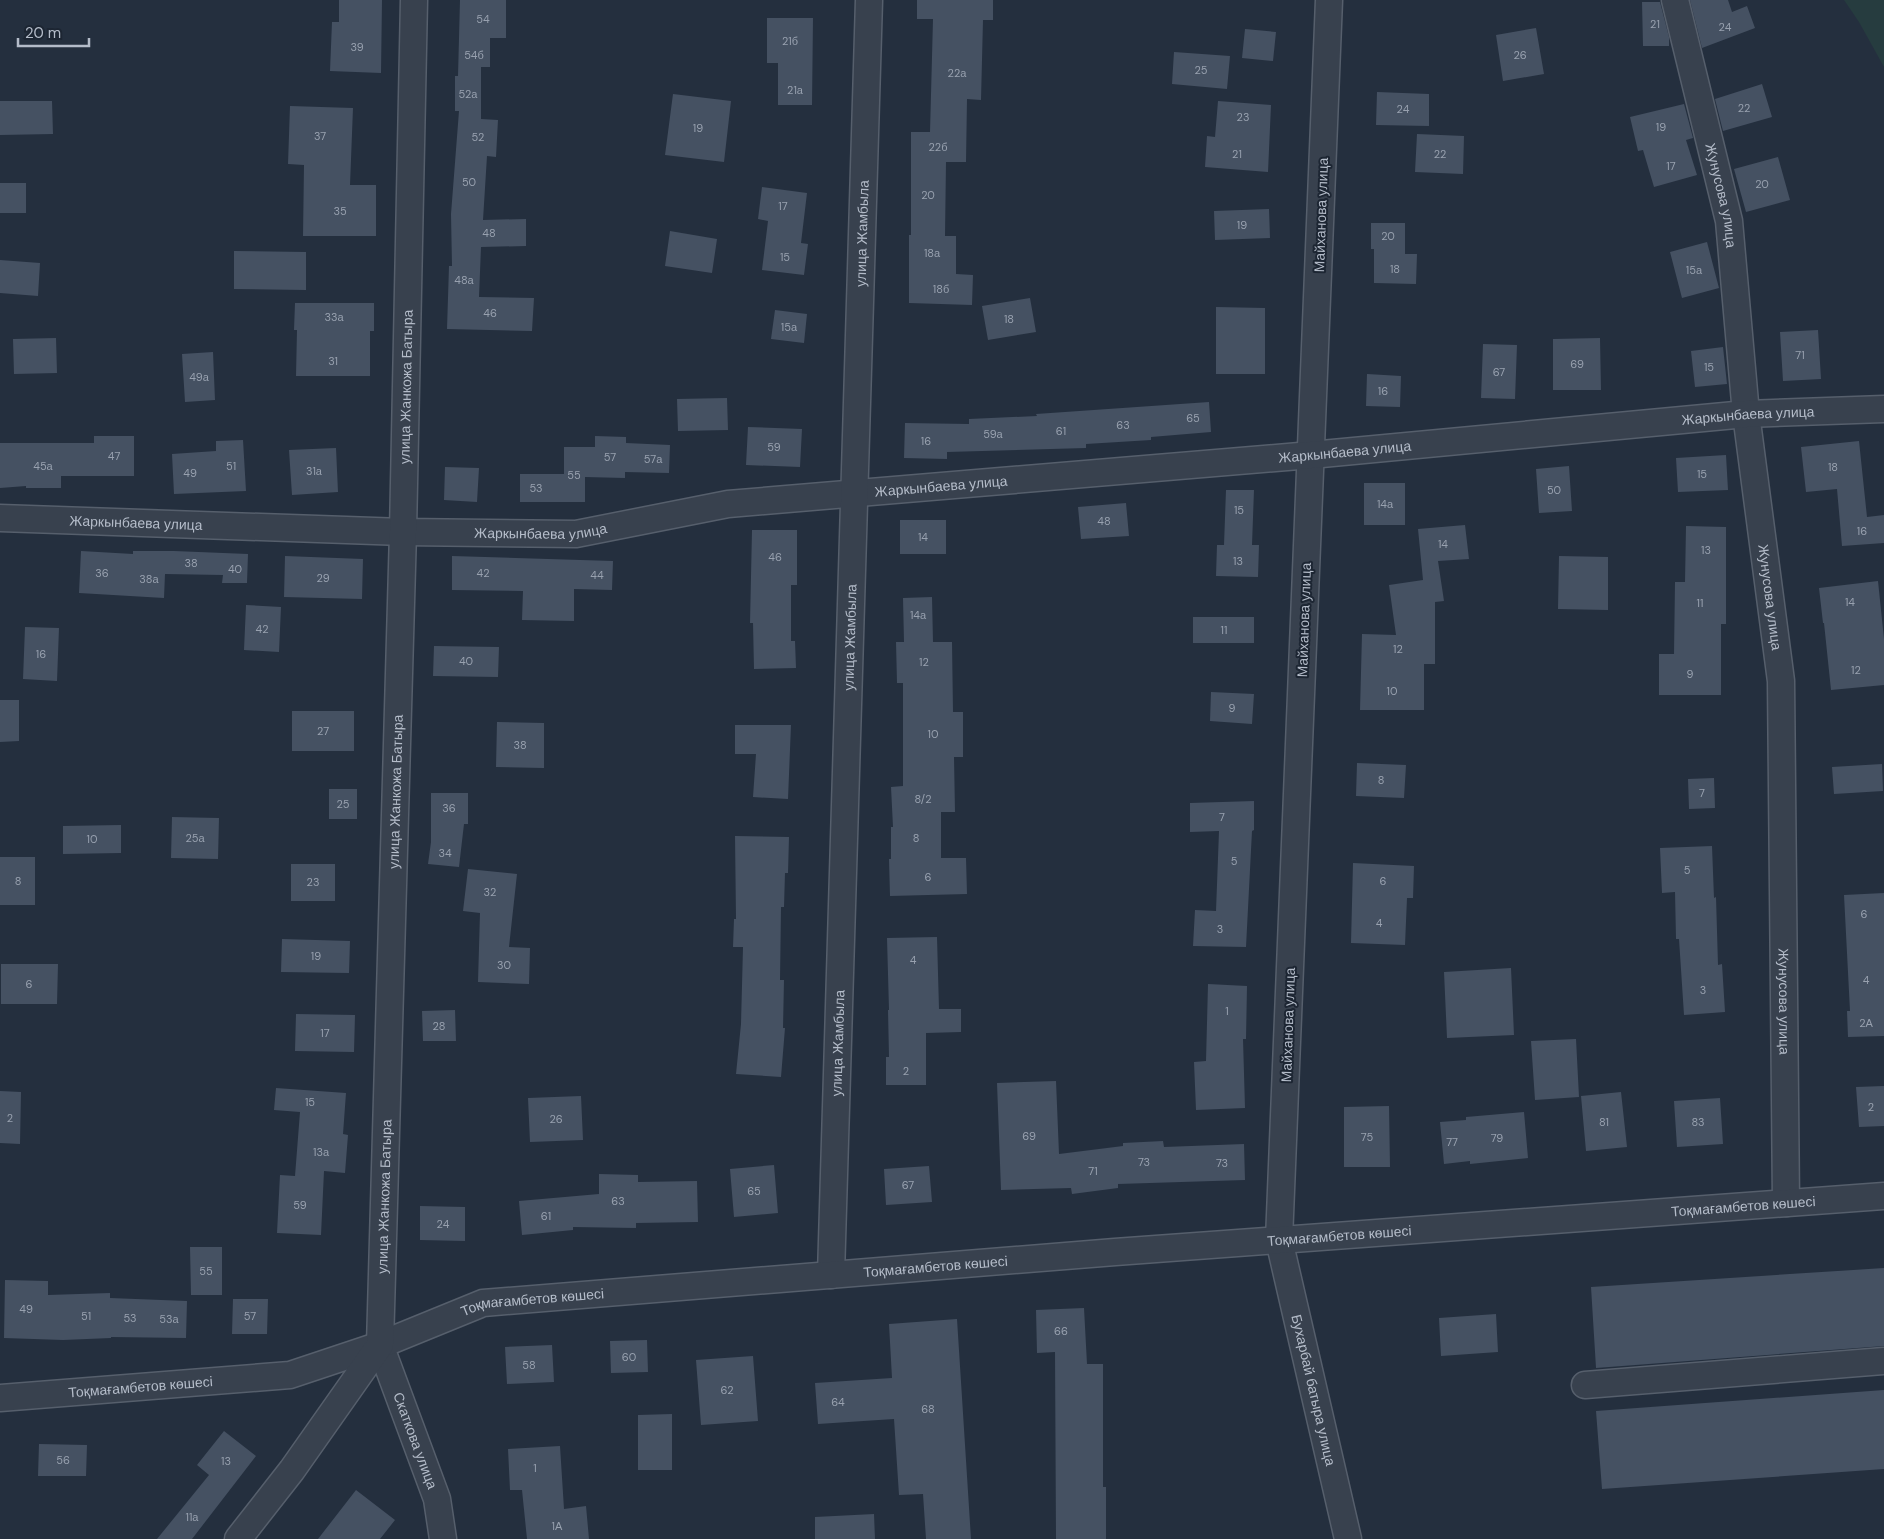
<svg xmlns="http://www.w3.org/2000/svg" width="1884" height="1539" viewBox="0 0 1884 1539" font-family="'DM Sans',sans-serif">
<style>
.green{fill:#263c3f}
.building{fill:#455162}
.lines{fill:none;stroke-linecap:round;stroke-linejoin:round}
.minor-casing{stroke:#565f6c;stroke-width:29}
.minor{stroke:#38414e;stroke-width:26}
.labels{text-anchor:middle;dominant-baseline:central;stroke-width:4;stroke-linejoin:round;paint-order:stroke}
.number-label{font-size:11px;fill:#98a1af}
.street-label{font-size:14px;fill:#b4bcc9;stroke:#1d2633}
</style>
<rect width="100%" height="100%" fill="#242f3e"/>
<path class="green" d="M 1844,0 L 1884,0 L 1884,67 L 1859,22 Z"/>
<path class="building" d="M 339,0 L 382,0 L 381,73 L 330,71 L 332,22 L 339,22 Z
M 460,0 L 506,0 L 506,38 L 490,38 L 490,67 L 481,67 L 481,119 L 498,120 L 496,157 L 487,156 L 483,220 L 526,219 L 526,246 L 481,247 L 479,297 L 534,298 L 532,331 L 447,329 L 449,266 L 452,266 L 451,214 L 459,111 L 455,111 L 455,76 L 458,76 Z
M 917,0 L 993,0 L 993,20 L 983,20 L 981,100 L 967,99 L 966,162 L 946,162 L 945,236 L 956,236 L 956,274 L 973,275 L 972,305 L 909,303 L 909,235 L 911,235 L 911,132 L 930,132 L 933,19 L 917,19 Z
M 1690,0 L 1728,0 L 1732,12 L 1747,6 L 1755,28 L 1702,48 Z
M 1642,2 L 1660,2 L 1669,37 L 1669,46 L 1643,46 Z
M 767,18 L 813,18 L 812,105 L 778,105 L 778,63 L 767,63 Z
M 1536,28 L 1544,74 L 1503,81 L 1496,35 Z
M 1245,29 L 1276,32 L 1273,61 L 1242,58 Z
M 1174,52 L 1230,56 L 1227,89 L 1172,84 Z
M 1762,84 L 1772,117 L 1723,131 L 1715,99 Z
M 1377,92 L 1429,94 L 1429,126 L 1376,125 Z
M 673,94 L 731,101 L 724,162 L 665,155 Z
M 0,101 L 52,101 L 53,134 L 0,135 Z
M 1218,101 L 1271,105 L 1268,172 L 1205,167 L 1207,136 L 1215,137 Z
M 1684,104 L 1693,138 L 1686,140 L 1697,175 L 1654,187 L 1643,150 L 1638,151 L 1630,117 Z
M 290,106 L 353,108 L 350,185 L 376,185 L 376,236 L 303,236 L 304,165 L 288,164 Z
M 1417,134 L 1464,136 L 1463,174 L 1415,172 Z
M 1778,157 L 1790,200 L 1746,212 L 1734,169 Z
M 0,183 L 26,183 L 26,213 L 0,213 Z
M 762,187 L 807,193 L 801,243 L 808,244 L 804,275 L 762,270 L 768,221 L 758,219 Z
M 1269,209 L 1270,238 L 1215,240 L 1214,211 Z
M 1371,223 L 1405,223 L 1405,254 L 1417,254 L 1416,284 L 1374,283 L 1374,249 L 1371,249 Z
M 670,231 L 717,239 L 712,273 L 665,266 Z
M 1707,242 L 1719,288 L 1682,298 L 1670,252 Z
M 234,251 L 306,252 L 306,290 L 234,289 Z
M 0,260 L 40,263 L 38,296 L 0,293 Z
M 1030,298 L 1036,332 L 988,340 L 982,306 Z
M 295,303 L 374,303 L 374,331 L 370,331 L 370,376 L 296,376 L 297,330 L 294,330 Z
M 1216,307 L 1265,308 L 1265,374 L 1216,374 Z
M 775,310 L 807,314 L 804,343 L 771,339 Z
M 1818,330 L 1821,379 L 1783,381 L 1780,332 Z
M 56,338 L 57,373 L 14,374 L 13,339 Z
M 1600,338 L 1601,390 L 1553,390 L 1553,339 Z
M 1483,344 L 1517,345 L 1515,399 L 1481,398 Z
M 1723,347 L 1727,384 L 1695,387 L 1691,351 Z
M 213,352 L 215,400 L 185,402 L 182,354 Z
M 1367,374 L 1401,376 L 1400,407 L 1366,406 Z
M 727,398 L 728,430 L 678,431 L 677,399 Z
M 1209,402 L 1211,432 L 1151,437 L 1151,440 L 1086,444 L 1086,448 L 947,452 L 947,459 L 904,458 L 905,423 L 969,424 L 969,419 L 1037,416 L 1036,414 Z
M 748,427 L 802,429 L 800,467 L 746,465 Z
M 94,436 L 134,436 L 134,476 L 61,476 L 61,488 L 26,488 L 26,486 L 0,488 L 0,443 L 94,443 Z
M 595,436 L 626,437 L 626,443 L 670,445 L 669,473 L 625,472 L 625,478 L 585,477 L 585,502 L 520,502 L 520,474 L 564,474 L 564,447 L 595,447 Z
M 243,440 L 246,491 L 174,494 L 172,454 L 216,451 L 216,441 Z
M 1859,441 L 1867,517 L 1884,515 L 1884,543 L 1842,546 L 1837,489 L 1806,492 L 1801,447 Z
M 336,448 L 338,492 L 292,495 L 289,450 Z
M 1726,455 L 1728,490 L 1678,492 L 1676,458 Z
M 1569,466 L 1572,511 L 1539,513 L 1536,469 Z
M 445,467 L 479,468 L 477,502 L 444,500 Z
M 1364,483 L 1405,483 L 1405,525 L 1364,525 Z
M 1226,490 L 1254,490 L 1252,545 L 1259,545 L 1258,577 L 1216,576 L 1217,545 L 1224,545 Z
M 1126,503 L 1129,536 L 1081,539 L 1078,507 Z
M 900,520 L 946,520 L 946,554 L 900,554 Z
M 1465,525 L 1469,559 L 1438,561 L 1444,601 L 1435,602 L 1435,664 L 1424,664 L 1424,710 L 1360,710 L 1362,634 L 1396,635 L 1389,585 L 1423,580 L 1418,529 Z
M 1686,526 L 1726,527 L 1726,624 L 1721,624 L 1721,695 L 1659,695 L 1659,654 L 1674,654 L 1675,582 L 1685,582 Z
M 752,530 L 797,530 L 797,585 L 791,585 L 791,641 L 795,641 L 796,668 L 754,669 L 753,623 L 750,623 Z
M 81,551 L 133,554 L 133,551 L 174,551 L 248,554 L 247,583 L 222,583 L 223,575 L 165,574 L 164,598 L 79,593 Z
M 285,556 L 363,559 L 362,599 L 284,597 Z
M 452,556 L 613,561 L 612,590 L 574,589 L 574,621 L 522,620 L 523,591 L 452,590 Z
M 1559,556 L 1608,557 L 1608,610 L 1558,609 Z
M 1878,581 L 1884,639 L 1884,685 L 1831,690 L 1824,623 L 1823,623 L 1819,588 Z
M 932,597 L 933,642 L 952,642 L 953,712 L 963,712 L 963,757 L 954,757 L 955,812 L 941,812 L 941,858 L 966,858 L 967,894 L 890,896 L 889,859 L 891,859 L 891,827 L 893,827 L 891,787 L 903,786 L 903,683 L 897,683 L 896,642 L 904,642 L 903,598 Z
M 246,605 L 281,607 L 279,652 L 244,650 Z
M 1193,617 L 1254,617 L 1254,643 L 1193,643 Z
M 25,627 L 59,628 L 57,681 L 23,679 Z
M 434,646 L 499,647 L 498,677 L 433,676 Z
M 1211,692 L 1254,694 L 1252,724 L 1210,721 Z
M 0,700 L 19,700 L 19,741 L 0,742 Z
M 292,711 L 354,711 L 354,751 L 292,751 Z
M 497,722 L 544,723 L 544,768 L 496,767 Z
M 735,725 L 791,725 L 788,799 L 753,797 L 756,754 L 735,754 Z
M 1357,763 L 1406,765 L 1404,798 L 1356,796 Z
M 1882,764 L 1883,791 L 1834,794 L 1832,767 Z
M 1714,778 L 1715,808 L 1689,809 L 1688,779 Z
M 329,789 L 357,789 L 357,819 L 329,819 Z
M 431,793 L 468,793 L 468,824 L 464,824 L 459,867 L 428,864 L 431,842 Z
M 1254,801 L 1254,830 L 1252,831 L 1246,947 L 1193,946 L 1195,910 L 1216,911 L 1219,831 L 1190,832 L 1190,803 Z
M 172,817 L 219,818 L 218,859 L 171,858 Z
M 121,825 L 121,853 L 63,854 L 63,826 Z
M 735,836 L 789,837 L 788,873 L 785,873 L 784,907 L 781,907 L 780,980 L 784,980 L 783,1028 L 785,1028 L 781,1077 L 736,1074 L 741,1024 L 743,947 L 733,947 L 734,919 L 736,919 Z
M 1712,846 L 1714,898 L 1716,897 L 1718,965 L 1722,964 L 1725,1012 L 1684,1015 L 1679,939 L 1676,939 L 1675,892 L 1662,893 L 1660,848 Z
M 0,857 L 35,857 L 35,905 L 0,905 Z
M 1353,863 L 1414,866 L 1413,898 L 1407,898 L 1405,945 L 1351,943 Z
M 291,864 L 335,864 L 335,901 L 291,901 Z
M 468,869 L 517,874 L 509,947 L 530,948 L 529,984 L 478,982 L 480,913 L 463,911 Z
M 1884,893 L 1884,1036 L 1848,1037 L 1847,1011 L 1850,1011 L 1844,895 Z
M 937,937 L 939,1009 L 961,1009 L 961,1032 L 926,1033 L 926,1085 L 886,1085 L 886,1057 L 889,1057 L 888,1010 L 889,1010 L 887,938 Z
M 282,939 L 350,941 L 349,973 L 281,972 Z
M 1,964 L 58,964 L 57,1004 L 1,1004 Z
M 1511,968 L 1514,1035 L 1447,1038 L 1444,972 Z
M 1208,984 L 1247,986 L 1246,1039 L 1243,1039 L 1245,1108 L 1196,1110 L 1194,1062 L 1206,1061 Z
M 455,1010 L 456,1041 L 423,1041 L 422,1011 Z
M 296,1014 L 355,1015 L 354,1052 L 295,1051 Z
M 1576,1039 L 1579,1097 L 1535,1100 L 1531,1041 Z
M 1056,1081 L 1059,1154 L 1123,1146 L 1123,1143 L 1163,1141 L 1164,1147 L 1244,1144 L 1245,1180 L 1118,1184 L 1118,1188 L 1072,1194 L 1071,1188 L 1001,1190 L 997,1083 Z
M 1884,1086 L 1884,1126 L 1859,1127 L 1856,1087 Z
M 276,1088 L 346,1093 L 343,1134 L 348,1135 L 345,1173 L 324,1171 L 321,1235 L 277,1233 L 280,1175 L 295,1176 L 300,1112 L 274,1110 Z
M 0,1091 L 21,1092 L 20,1144 L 0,1143 Z
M 1621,1092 L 1627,1147 L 1586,1151 L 1581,1096 Z
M 581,1096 L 583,1140 L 530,1142 L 528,1098 Z
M 1720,1098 L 1723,1144 L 1677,1147 L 1674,1101 Z
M 1389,1106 L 1390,1167 L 1344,1167 L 1344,1107 Z
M 1524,1112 L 1528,1158 L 1470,1164 L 1470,1161 L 1444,1164 L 1440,1122 L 1466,1120 L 1466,1117 Z
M 774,1165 L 778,1213 L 734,1217 L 730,1169 Z
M 929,1166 L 932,1202 L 886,1205 L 884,1169 Z
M 599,1174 L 638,1175 L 638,1182 L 697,1181 L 698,1222 L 636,1223 L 636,1228 L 573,1227 L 573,1230 L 522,1235 L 519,1201 L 599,1194 Z
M 420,1206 L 465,1207 L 465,1241 L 420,1240 Z
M 190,1247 L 222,1247 L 222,1295 L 191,1295 Z
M 1884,1268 L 1884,1346 L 1596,1368 L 1591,1287 Z
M 5,1280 L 48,1281 L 48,1295 L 110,1293 L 110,1298 L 187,1301 L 186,1338 L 111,1337 L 111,1338 L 63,1340 L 4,1338 Z
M 233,1299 L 268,1299 L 267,1334 L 232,1334 Z
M 1084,1308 L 1087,1364 L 1103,1364 L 1103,1487 L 1106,1487 L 1106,1539 L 1056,1539 L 1055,1352 L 1037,1353 L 1036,1310 Z
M 1496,1314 L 1498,1352 L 1441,1356 L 1439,1318 Z
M 957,1319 L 971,1539 L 926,1539 L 923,1494 L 899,1495 L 894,1419 L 818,1424 L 815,1383 L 892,1378 L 889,1324 Z
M 647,1340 L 648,1372 L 611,1373 L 610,1341 Z
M 552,1345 L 554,1382 L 507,1384 L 505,1347 Z
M 753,1356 L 758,1421 L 701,1425 L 696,1360 Z
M 1884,1390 L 1884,1469 L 1602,1489 L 1596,1411 Z
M 672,1414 L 672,1470 L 638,1470 L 638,1415 Z
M 224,1431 L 256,1456 L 192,1539 L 157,1539 L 209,1475 L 197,1465 Z
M 39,1444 L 87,1445 L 86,1476 L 38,1476 Z
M 560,1446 L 564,1509 L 586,1506 L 589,1539 L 527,1539 L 522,1490 L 510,1490 L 508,1449 Z
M 356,1490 L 395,1520 L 380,1539 L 318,1539 Z
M 874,1514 L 875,1539 L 815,1539 L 815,1517 Z"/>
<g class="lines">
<g class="minor-casing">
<g id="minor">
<path id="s1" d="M 1329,0 L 1279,1240 L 1348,1539"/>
<path id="s2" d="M 1675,0 L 1729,221 L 1746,414 L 1781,681 L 1786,1203"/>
<path id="s3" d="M 0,518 L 403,532 L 576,534 L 728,504 L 1311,455 L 1746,414 L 1884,409"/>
<path id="s4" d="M 831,1275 L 869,0"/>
<path id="s5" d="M 380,1345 L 437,1499 L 443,1539"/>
<path d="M 1585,1385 L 1884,1361"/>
<path id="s6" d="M 0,1398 L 290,1375 L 380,1345 L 483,1303 L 1115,1252 L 1884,1196"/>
<path id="s7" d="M 238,1539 L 292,1470 L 380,1345 L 403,532 L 414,0"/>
</g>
</g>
<use href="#minor" class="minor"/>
</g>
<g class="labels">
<g class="number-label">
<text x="483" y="19">54</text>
<text x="1655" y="24">21</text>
<text x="1725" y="27">24</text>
<text x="790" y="41">21б</text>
<text x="357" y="47">39</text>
<text x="474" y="55">54б</text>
<text x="1520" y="55">26</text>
<text x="1201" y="70">25</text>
<text x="957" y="73">22а</text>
<text x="795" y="90">21а</text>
<text x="468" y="94">52а</text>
<text x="1744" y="108">22</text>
<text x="1403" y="109">24</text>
<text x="1243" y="117">23</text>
<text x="1661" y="127">19</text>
<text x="698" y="128">19</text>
<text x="320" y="136">37</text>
<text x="478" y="137">52</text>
<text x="938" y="147">22б</text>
<text x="1237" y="154">21</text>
<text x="1440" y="154">22</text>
<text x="1671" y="166">17</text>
<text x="469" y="182">50</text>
<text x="1762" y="184">20</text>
<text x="928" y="195">20</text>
<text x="783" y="206">17</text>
<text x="340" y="211">35</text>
<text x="1242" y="225">19</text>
<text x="489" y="233">48</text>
<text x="1388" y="236">20</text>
<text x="932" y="253">18а</text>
<text x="785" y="257">15</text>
<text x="1395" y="269">18</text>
<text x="1694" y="270">15а</text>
<text x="464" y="280">48а</text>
<text x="941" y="289">18б</text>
<text x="490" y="313">46</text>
<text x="334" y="317">33а</text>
<text x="1009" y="319">18</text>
<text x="789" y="327">15а</text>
<text x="1800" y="355">71</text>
<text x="333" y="361">31</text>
<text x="1577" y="364">69</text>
<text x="1709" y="367">15</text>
<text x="1499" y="372">67</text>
<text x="199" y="377">49а</text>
<text x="1383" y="391">16</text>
<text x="1193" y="418">65</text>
<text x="1123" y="425">63</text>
<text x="1061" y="431">61</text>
<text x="993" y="434">59а</text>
<text x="926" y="441">16</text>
<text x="774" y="447">59</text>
<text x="114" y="456">47</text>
<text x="610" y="457">57</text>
<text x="653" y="459">57а</text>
<text x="43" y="466">45а</text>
<text x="231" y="466">51</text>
<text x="1833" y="467">18</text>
<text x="314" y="471">31а</text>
<text x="190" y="473">49</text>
<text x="1702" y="474">15</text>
<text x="574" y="475">55</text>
<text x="536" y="488">53</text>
<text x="1554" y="490">50</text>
<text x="1385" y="504">14а</text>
<text x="1239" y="510">15</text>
<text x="1104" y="521">48</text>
<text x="1862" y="531">16</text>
<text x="923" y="537">14</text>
<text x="1443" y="544">14</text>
<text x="1706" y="550">13</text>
<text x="775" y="557">46</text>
<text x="1238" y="561">13</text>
<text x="191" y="563">38</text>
<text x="235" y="569">40</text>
<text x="102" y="573">36</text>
<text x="483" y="573">42</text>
<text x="597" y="575">44</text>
<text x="323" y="578">29</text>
<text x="149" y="579">38а</text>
<text x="1850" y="602">14</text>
<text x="1700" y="603">11</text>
<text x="918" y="615">14а</text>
<text x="262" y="629">42</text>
<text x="1224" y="630">11</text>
<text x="1398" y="649">12</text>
<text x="41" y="654">16</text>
<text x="466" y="661">40</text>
<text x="924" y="662">12</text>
<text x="1856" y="670">12</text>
<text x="1690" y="674">9</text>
<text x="1392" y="691">10</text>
<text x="1232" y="708">9</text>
<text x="323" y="731">27</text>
<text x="933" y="734">10</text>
<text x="520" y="745">38</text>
<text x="1381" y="780">8</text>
<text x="1702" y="793">7</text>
<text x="923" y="799">8/2</text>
<text x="343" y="804">25</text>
<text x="449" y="808">36</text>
<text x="1222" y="817">7</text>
<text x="195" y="838">25а</text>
<text x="916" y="838">8</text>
<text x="92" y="839">10</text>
<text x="445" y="853">34</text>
<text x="1234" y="861">5</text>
<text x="1687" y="870">5</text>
<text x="928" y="877">6</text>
<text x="18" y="881">8</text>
<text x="1383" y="881">6</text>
<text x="313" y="882">23</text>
<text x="490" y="892">32</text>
<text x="1864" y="914">6</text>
<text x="1379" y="923">4</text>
<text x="1220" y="929">3</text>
<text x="316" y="956">19</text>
<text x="913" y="960">4</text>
<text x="504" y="965">30</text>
<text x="1866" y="980">4</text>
<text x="29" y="984">6</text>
<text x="1703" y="990">3</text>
<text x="1227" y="1011">1</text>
<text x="1866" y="1023">2А</text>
<text x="439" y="1026">28</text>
<text x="325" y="1033">17</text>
<text x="906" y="1071">2</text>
<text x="310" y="1102">15</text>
<text x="1871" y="1107">2</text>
<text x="10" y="1118">2</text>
<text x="556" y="1119">26</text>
<text x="1604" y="1122">81</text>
<text x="1698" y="1122">83</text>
<text x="1029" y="1136">69</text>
<text x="1367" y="1137">75</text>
<text x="1497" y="1138">79</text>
<text x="1452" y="1142">77</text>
<text x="321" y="1152">13а</text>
<text x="1144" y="1162">73</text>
<text x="1222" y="1163">73</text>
<text x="1093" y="1171">71</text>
<text x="908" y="1185">67</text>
<text x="754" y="1191">65</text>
<text x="618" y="1201">63</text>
<text x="300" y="1205">59</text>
<text x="546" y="1216">61</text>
<text x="443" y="1224">24</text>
<text x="206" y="1271">55</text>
<text x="26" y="1309">49</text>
<text x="86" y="1316">51</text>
<text x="250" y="1316">57</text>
<text x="130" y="1318">53</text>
<text x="169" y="1319">53а</text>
<text x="1061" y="1331">66</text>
<text x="629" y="1357">60</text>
<text x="529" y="1365">58</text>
<text x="727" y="1390">62</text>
<text x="838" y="1402">64</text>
<text x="928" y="1409">68</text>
<text x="63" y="1460">56</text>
<text x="226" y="1461">13</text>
<text x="535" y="1468">1</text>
<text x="192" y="1517">11а</text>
<text x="557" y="1526">1А</text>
</g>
<g class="street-label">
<text stroke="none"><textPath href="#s2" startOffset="201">Жунусова улица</textPath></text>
<text transform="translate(1321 215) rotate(-88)">Майханова улица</text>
<text stroke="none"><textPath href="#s4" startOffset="1042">улица Жамбыла</textPath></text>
<text stroke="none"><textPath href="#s7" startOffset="1199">улица Жанкожа Батыра</textPath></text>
<text stroke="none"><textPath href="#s3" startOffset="1755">Жаркынбаева улица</textPath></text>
<text stroke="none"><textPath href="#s3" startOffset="1350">Жаркынбаева улица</textPath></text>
<text stroke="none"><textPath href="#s3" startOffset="945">Жаркынбаева улица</textPath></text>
<text stroke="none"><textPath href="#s3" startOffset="136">Жаркынбаева улица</textPath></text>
<text stroke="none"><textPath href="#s3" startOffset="541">Жаркынбаева улица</textPath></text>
<text stroke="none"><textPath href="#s2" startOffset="606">Жунусова улица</textPath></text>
<text transform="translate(1304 620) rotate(-88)">Майханова улица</text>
<text stroke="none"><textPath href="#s4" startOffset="638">улица Жамбыла</textPath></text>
<text stroke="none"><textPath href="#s7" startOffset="794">улица Жанкожа Батыра</textPath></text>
<text stroke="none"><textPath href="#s2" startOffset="1011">Жунусова улица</textPath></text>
<text transform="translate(1288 1025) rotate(-88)">Майханова улица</text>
<text stroke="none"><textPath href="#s4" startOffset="232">улица Жамбыла</textPath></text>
<text stroke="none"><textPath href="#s7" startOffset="389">улица Жанкожа Батыра</textPath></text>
<text stroke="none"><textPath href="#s6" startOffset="1761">Тоқмағамбетов көшесі</textPath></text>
<text stroke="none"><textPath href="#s6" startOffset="1356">Тоқмағамбетов көшесі</textPath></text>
<text stroke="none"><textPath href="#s6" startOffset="951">Тоқмағамбетов көшесі</textPath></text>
<text stroke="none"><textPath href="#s6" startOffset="546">Тоқмағамбетов көшесі</textPath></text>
<text stroke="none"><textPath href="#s6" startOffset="141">Тоқмағамбетов көшесі</textPath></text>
<text stroke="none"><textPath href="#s1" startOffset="1395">Бухарбай батыра улица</textPath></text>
<text stroke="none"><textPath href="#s5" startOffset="102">Скаткова улица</textPath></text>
</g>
</g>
<path d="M18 38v8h71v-8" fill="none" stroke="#b4bcc9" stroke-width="2.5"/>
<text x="25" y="38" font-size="15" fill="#b4bcc9" stroke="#1d2633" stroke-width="4" paint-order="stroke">20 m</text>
</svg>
